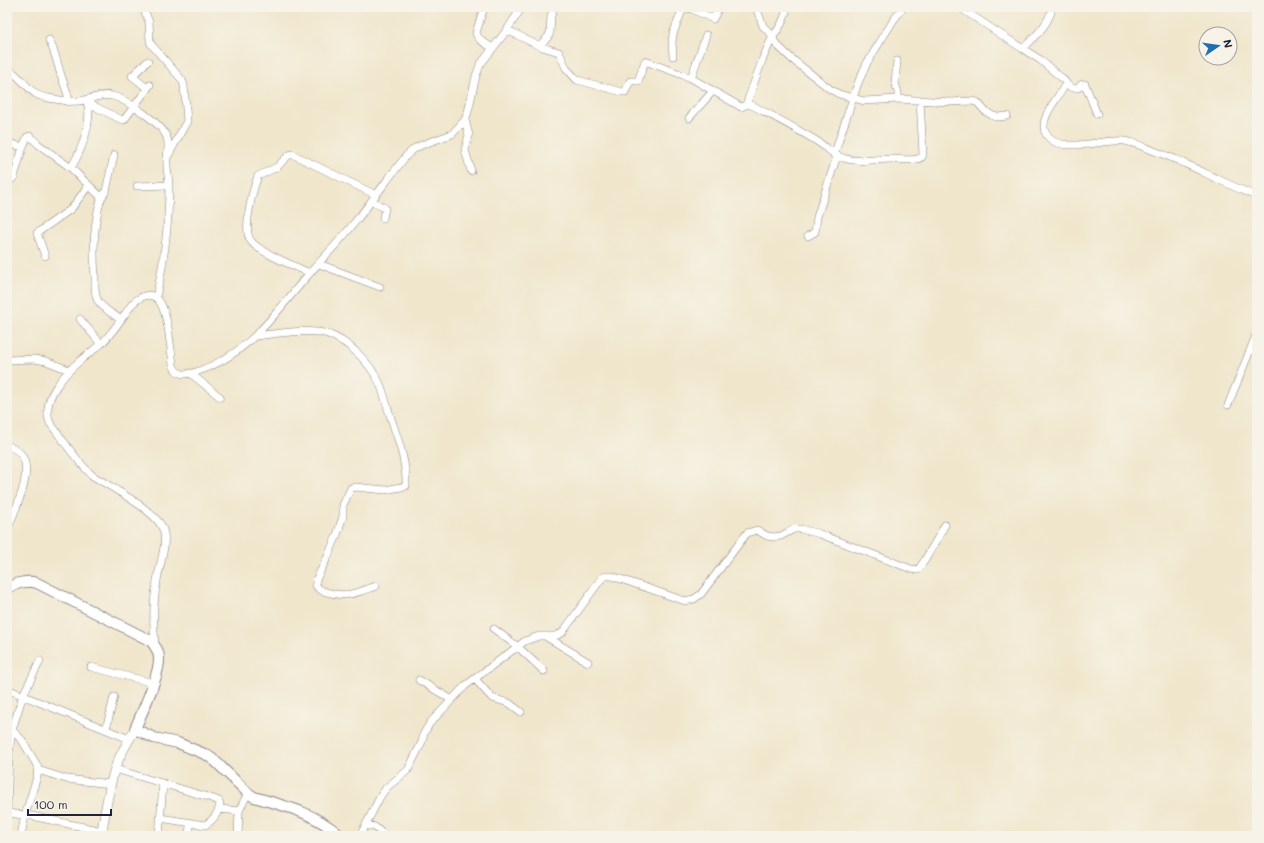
<svg xmlns="http://www.w3.org/2000/svg" width="1264" height="843" viewBox="0 0 1264 843" font-family="Mali,sans-serif">
<style>
.lines{fill:none;stroke-linecap:round;stroke-linejoin:round}
.minor-casing{stroke:#898484;stroke-width:8}
.major-casing{stroke:#898484;stroke-width:10}
.highway-casing{stroke:#898484;stroke-width:12}
.minor{stroke:#fff;stroke-width:7}
.major{stroke:#fff;stroke-width:9}
.highway{stroke:#fff;stroke-width:10}
</style>
<rect width="100%" height="100%" fill="#f7f3e8"/>
<filter id="ink" filterUnits="userSpaceOnUse"><feTurbulence type="fractalNoise" baseFrequency=".025" numOctaves="2"/><feDisplacementMap in="SourceGraphic" scale="8" xChannelSelector="R" yChannelSelector="G"/><feConvolveMatrix kernelMatrix="1 2 1 2 8 2 1 2 1" color-interpolation-filters="sRGB"/></filter>
<filter id="wash" filterUnits="userSpaceOnUse"><feTurbulence type="fractalNoise" baseFrequency=".012" numOctaves="4" result="noise"/><feDisplacementMap in="SourceGraphic" scale="16" xChannelSelector="R" yChannelSelector="G"/><feGaussianBlur stdDeviation="0.9" result="paint"/><feColorMatrix in="noise" values="0 0 0 0 0 0 0 0 0 0 0 0 0 0 0 0 0 1.4 0 .05"/><feComposite in="paint" operator="in"/></filter>
<g filter="url(#wash)">
<rect width="100%" height="100%" fill="#f0e6cc"/>
</g>
<g filter="url(#ink)">
<g class="lines">
<g class="minor-casing">
<path id="minor" d="M 143,7 L 149,22 L 150,41 L 151,44 L 182,80 L 184,85 L 187,121 L 168,156
M 484,7 L 476,33 C 478,40 486,44 493,48
M 680,7 L 692,9 L 713,19 L 719,7
M 787,7 C 785,19 781,27 773,36 L 774,41 L 777,45 L 793,60 L 830,89 L 839,94 L 864,101 L 898,99 L 950,102 L 972,101 L 977,102 L 985,111 L 993,116 L 998,117 L 1007,116
M 959,7 L 1023,49
M 1052,7 C 1050,24 1034,37 1023,49 L 1039,59 L 1063,79 L 1066,83 C 1060,97 1039,116 1045,132 C 1056,157 1104,138 1125,141 C 1136,143 1147,148 1157,152 C 1191,164 1223,184 1257,196
M 507,30 L 542,47 L 559,52 L 566,68 L 577,80 L 622,92 L 625,92 L 630,81 L 638,81 L 645,61 L 691,78 L 706,35
M 49,40 C 55,51 57,63 61,75 C 64,85 68,92 69,102
M 540,45 L 548,37 L 550,33 L 551,16 L 554,7
M 673,56 L 672,42 L 673,34 L 683,8
M 897,61 L 895,83 L 898,92 L 898,99
M 7,68 C 19,75 26,87 36,94 C 42,98 70,102 78,101 C 89,100 102,93 113,96 C 127,100 163,124 167,138 C 170,146 166,157 167,165 C 167,172 169,179 169,186 C 169,221 164,264 156,297
M 691,78 L 741,107 L 746,105 L 763,58 L 773,36 L 763,26 L 756,7
M 1066,84 L 1072,88 L 1078,88 L 1082,84 L 1085,84 L 1097,114
M 147,88 L 132,76 L 148,61
M 88,103 L 122,120 L 124,120 L 150,85
M 747,103 C 770,114 793,127 815,140 C 825,146 832,155 843,158 C 859,163 876,159 892,159 C 901,159 915,162 922,157 L 923,154 L 920,100
M 689,118 L 713,91
M 465,120 L 469,135 L 465,150 L 471,171
M 7,143 L 23,147 L 14,177 L 12,179 L 7,181
M 23,147 L 27,137 L 30,136 L 38,144 L 71,168 L 100,196 L 101,199 C 93,224 93,251 95,277 C 95,284 94,294 98,301 C 103,309 113,314 120,319
M 834,155 L 858,83 L 867,63 L 893,21 L 903,7
M 71,168 C 82,150 93,121 87,101
M 137,186 L 169,185
M 101,199 L 106,191 L 114,155
M 371,201 L 385,208 L 383,218
M 808,236 L 815,232 L 817,217 L 837,156
M 45,256 L 37,233 L 71,209 L 89,185
M 319,264 L 380,287
M 310,273 C 297,267 258,252 251,241 C 242,230 253,189 258,176 L 277,167 L 289,155 L 292,154 L 376,195
M 80,319 L 101,344
M 255,336 C 275,334 309,328 328,334 C 349,342 368,361 378,380 C 384,391 386,404 390,415 C 397,437 407,462 406,486 L 385,490 L 355,487 L 351,488 L 343,505 L 343,516 L 337,535 L 328,556 L 316,580 L 316,585 C 318,590 321,590 326,592 C 346,598 357,593 376,586
M 7,360 L 34,359 L 46,361 L 69,370
M 190,373 L 220,397
M 1228,405 L 1257,333
M 7,445 C 11,447 17,450 20,453 C 36,470 14,512 7,530
M 494,629 L 518,647 L 544,671
M 545,636 L 588,662
M 155,645 C 153,624 153,602 157,581 C 159,566 169,541 162,527 C 154,510 111,487 93,476 C 76,461 64,441 50,423 C 40,399 65,373 82,359 C 88,354 95,349 101,344 C 114,332 123,316 133,303 C 160,280 166,314 169,334 C 170,344 172,355 173,365 C 177,376 186,375 196,372 C 249,355 274,314 309,274 C 324,257 341,240 355,222 C 373,200 389,177 407,155 L 415,148 L 424,144 L 452,134 L 465,120 L 468,112 L 476,76 L 480,65 L 507,30 L 522,7
M 91,667 L 153,683
M 475,679 L 492,698 L 509,703 L 521,712
M 419,680 L 452,700
M 7,689 L 129,739
M 106,729 L 114,697
M 7,730 L 12,730 L 23,695 L 40,661
M 115,769 L 211,798 L 219,801 L 220,804 C 219,812 213,821 205,825 L 160,818
M 38,770 L 66,779 L 111,784
M 219,809 L 239,811 L 248,793
M 7,811 L 9,753 L 12,730 L 22,740 L 38,767 L 37,777 L 25,815 L 21,836
M 7,813 L 32,816 L 102,831
M 366,824 L 375,827 L 385,836
M 159,836 L 163,783
M 188,836 L 191,823
M 238,836 L 239,811
M 360,836 L 380,797 L 386,788 L 408,770 L 422,742 L 424,733 L 430,723 L 465,686 L 525,641 L 539,636 L 555,636 L 562,633 L 602,578 L 606,576 L 612,576 L 685,601 L 694,599 L 701,594 L 747,533 L 757,530 L 767,536 L 774,537 L 781,536 L 794,529 L 801,529 L 820,534 L 911,569 L 918,570 L 925,560 L 945,525"/>
</g>
<g class="major-casing">
<path id="major" d="M 101,836 C 105,814 108,790 115,768 C 120,754 128,742 135,729"/>
</g>
<g class="highway-casing">
<path id="highway" d="M 7,588 C 18,583 26,580 37,583 L 151,641 C 155,646 159,651 159,658 C 160,675 142,712 135,729 L 154,738 L 178,743 L 207,755 L 215,761 L 248,793 L 254,797 C 289,807 312,812 341,836"/>
</g>
<use href="#minor" class="minor"/>
<use href="#major" class="major"/>
<use href="#highway" class="highway"/>
</g>
</g>
<rect width="1264" height="843" fill="none" stroke="#f7f3e8" stroke-width="24"/>
<g transform="translate(1218 46) rotate(77)"><circle r="19" fill="#f7f3e8" stroke="#a29fa3"/>
<path d="M0-3L7 15L0 10L-7 15Z" fill="#1f6fb2"/>
<text y="-6" font-size="11" font-weight="bold" text-anchor="middle" fill="#22223b">N</text>
</g>
<path d="M28 809v6h83v-6" fill="none" stroke="#22223b" stroke-width="2"/>
<text x="34" y="809" font-size="12" fill="#22223b" stroke="#f7f3e8" stroke-width="3" paint-order="stroke">100 m</text>
</svg>
